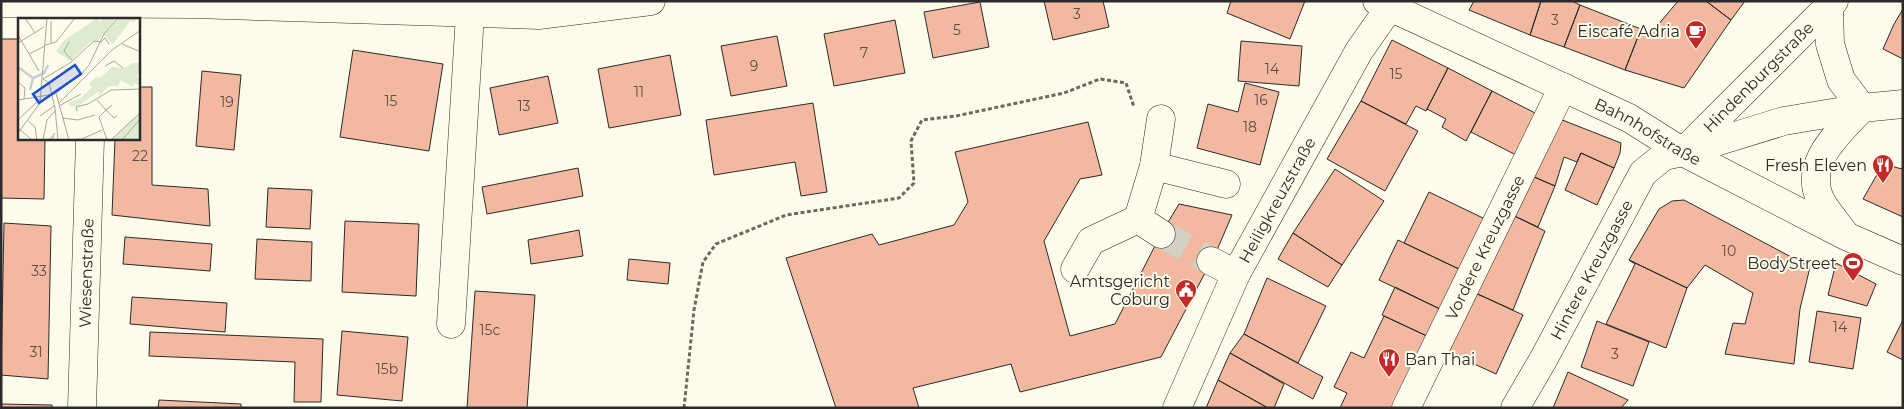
<svg xmlns="http://www.w3.org/2000/svg" width="1904" height="409" viewBox="0 0 1904 409" font-family="Montserrat,sans-serif">
<style>
.building{fill:#f2b8a0;stroke:#2b2b2b}
.lines{fill:none;stroke-linecap:round;stroke-linejoin:round}
.minor-tunnel{stroke:#d3d1c4;stroke-width:28;stroke-dasharray:28 14;stroke-linecap:butt}
.minor-casing{stroke:#2b2b2b;stroke-width:29}
.path{stroke:#6a6964;stroke-width:3;stroke-dasharray:4 2.5;stroke-linecap:butt}
.minor{stroke:#fdfbea;stroke-width:28}
.labels{text-anchor:middle;dominant-baseline:central;stroke-width:4;stroke-linejoin:round;paint-order:stroke}
.number-label{font-size:14px;fill:#5d4e48}
.poi-label{font-size:16px;fill:#2b2b2b;stroke:#fdfbea;text-anchor:end}
.street-label{font-size:16px;fill:#2b2b2b;stroke:#fdfbea}
.inset-river{fill:none;stroke:#c7d0d0;stroke-width:2.5}
.inset-road{fill:none;stroke:#a9a89e;stroke-width:1}
.view{fill:#1d4ed8;fill-opacity:0.15;stroke:#1d4ed8;stroke-width:2.5}
.inset-edge{fill:none;stroke:#2b2b2b;stroke-width:2.5}
</style>
<rect width="100%" height="100%" fill="#fdfbea"/>
<path class="building" d="M 1044,1 L 1103,1 L 1109,27 L 1053,40 Z
M 1231,1 L 1305,1 L 1290,39 L 1227,13 Z
M 1474,1 L 1541,1 L 1530,35 L 1469,10 Z
M 1541,1 L 1572,1 L 1580,5 L 1564,47 L 1530,35 Z
M 1678,1 L 1706,1 L 1731,20 L 1684,88 L 1625,70 L 1641,29 L 1653,31 Z
M 1706,1 L 1745,1 L 1731,20 Z
M 980,2 L 989,47 L 933,58 L 924,12 Z
M 1580,5 L 1641,29 L 1625,70 L 1564,47 Z
M 1903,9 L 1903,59 L 1883,49 L 1894,24 Z
M 895,20 L 905,73 L 834,86 L 824,34 Z
M 777,36 L 787,86 L 731,96 L 721,46 Z
M 1,39 L 19,39 L 19,139 L 45,139 L 44,199 L 1,198 Z
M 1392,40 L 1448,68 L 1426,111 L 1416,106 L 1406,124 L 1361,101 Z
M 1241,41 L 1302,46 L 1299,86 L 1238,81 Z
M 353,50 L 443,64 L 429,151 L 340,137 Z
M 670,55 L 681,115 L 609,128 L 598,69 Z
M 1448,68 L 1492,91 L 1466,141 L 1442,127 L 1446,119 L 1427,109 Z
M 202,71 L 241,75 L 234,150 L 196,146 Z
M 548,76 L 558,123 L 499,135 L 490,88 Z
M 1245,83 L 1279,92 L 1260,165 L 1197,148 L 1208,104 L 1238,112 Z
M 139,87 L 152,87 L 152,185 L 208,189 L 210,226 L 112,215 L 115,139 L 139,139 Z
M 1492,91 L 1537,114 L 1516,155 L 1471,132 Z
M 1361,101 L 1418,131 L 1385,191 L 1327,159 Z
M 813,103 L 827,192 L 801,196 L 795,162 L 714,175 L 706,120 Z
M 1552,116 L 1621,143 L 1620,153 L 1614,168 L 1581,153 L 1577,162 L 1564,157 L 1555,186 L 1525,173 Z
M 1088,122 L 1102,175 L 1080,179 L 1044,241 L 1070,336 L 1115,324 L 1161,234 L 1179,204 L 1232,215 L 1217,250 L 1161,357 L 1020,392 L 1011,364 L 913,388 L 919,408 L 836,408 L 786,258 L 872,234 L 879,245 L 954,225 L 968,202 L 955,152 Z
M 1581,153 L 1614,168 L 1597,205 L 1565,190 Z
M 1883,164 L 1902,169 L 1903,165 L 1903,217 L 1863,199 Z
M 578,168 L 583,196 L 487,214 L 482,187 Z
M 1335,169 L 1384,201 L 1342,265 L 1293,233 Z
M 1525,173 L 1555,186 L 1538,227 L 1506,212 Z
M 268,188 L 312,190 L 310,229 L 266,227 Z
M 1429,192 L 1485,219 L 1461,270 L 1404,243 Z
M 1684,200 L 1810,267 L 1800,309 L 1794,364 L 1725,354 L 1733,323 L 1745,324 L 1753,293 L 1705,265 L 1687,288 L 1629,260 L 1659,209 L 1672,201 Z
M 1506,212 L 1545,231 L 1513,310 L 1471,291 Z
M 345,221 L 419,224 L 416,296 L 342,292 Z
M 4,223 L 51,226 L 48,379 L 1,375 Z
M 579,230 L 583,256 L 531,264 L 528,240 Z
M 1293,233 L 1342,265 L 1328,287 L 1278,259 Z
M 125,237 L 212,244 L 210,271 L 123,264 Z
M 257,239 L 312,242 L 311,281 L 255,279 Z
M 1398,240 L 1461,270 L 1442,310 L 1379,280 Z
M 629,259 L 670,263 L 668,284 L 627,280 Z
M 1629,260 L 1687,288 L 1666,348 L 1606,324 L 1635,264 Z
M 1836,263 L 1876,284 L 1867,306 L 1828,295 Z
M 1267,278 L 1326,306 L 1298,363 L 1244,334 Z
M 1395,287 L 1442,310 L 1429,337 L 1382,315 Z
M 475,291 L 535,295 L 527,408 L 467,408 Z
M 1471,291 L 1523,315 L 1496,374 L 1444,350 Z
M 132,297 L 227,303 L 225,332 L 130,324 Z
M 1817,311 L 1861,318 L 1853,369 L 1809,362 Z
M 1384,316 L 1429,337 L 1395,408 L 1340,408 L 1347,393 L 1334,387 L 1351,352 L 1364,358 Z
M 1903,320 L 1903,360 L 1887,352 Z
M 1597,321 L 1649,342 L 1633,386 L 1581,367 Z
M 342,331 L 408,337 L 402,401 L 337,395 Z
M 150,332 L 323,339 L 321,402 L 294,402 L 295,362 L 149,356 Z
M 1244,334 L 1323,377 L 1313,399 L 1230,353 Z
M 1230,353 L 1284,384 L 1274,408 L 1268,408 L 1218,380 Z
M 1568,372 L 1628,400 L 1621,408 L 1553,408 Z
M 1218,380 L 1268,408 L 1206,408 Z
M 159,400 L 241,404 L 241,408 L 158,408 Z
M 1,404 L 52,405 L 52,408 L 1,408 Z"/>
<g class="lines">
<path class="minor-tunnel" d="M 1161,234 L 1211,261"/>
<g class="minor-casing">
<g id="minor">
<path id="s1" d="M 1377,1 L 1629,118 L 1683,152 L 1846,236 L 1903,261"/>
<path d="M 1,3 L 195,4 L 539,15 L 651,1"/>
<path d="M 1829,7 L 1830,44 L 1841,80 L 1862,108"/>
<path id="s2" d="M 1686,149 L 1834,1"/>
<path d="M 1154,166 L 1226,184"/>
<path d="M 1138,219 L 1161,234"/>
<path d="M 1844,233 C 1836,222 1827,212 1821,201 C 1802,163 1839,133 1862,108"/>
<path d="M 1211,261 L 1236,274"/>
<path d="M 1075,269 L 1091,241 L 1138,219 L 1154,166 L 1161,119"/>
<path d="M 451,324 L 470,14"/>
<path id="s3" d="M 82,408 L 90,139"/>
<path id="s4" d="M 1177,408 L 1236,274 L 1359,51 L 1394,1"/>
<path id="s5" d="M 1406,408 L 1563,87"/>
<path id="s6" d="M 1515,408 L 1543,360 L 1643,173 L 1664,156 L 1683,152 L 1784,121 L 1862,108 L 1903,104"/>
</g>
</g>
<path class="path" d="M 684,408 L 694,310 L 703,262 L 716,244 L 786,215 L 899,198 L 914,183 L 911,141 L 922,120 L 956,116 L 1064,93 L 1100,79 L 1126,83 L 1134,107"/>
<use href="#minor" class="minor"/>
</g>
<defs>
<g id="cafe-pin" transform="scale(1.125)"><path d="M0 17L-7.5 6A9.5 9.5 0 1 1 7.5 6Z" fill="#c62828" stroke="#fdfbea"/><path d="M-5.5-4.5H6V0H3Q3 3.5 0 3.5H-2.5Q-5.5 3.5-5.5 0ZM3-3.2v2h1.7v-2ZM-6 4.5H4V6H-6Z" fill="#fff"/></g>
<g id="restaurant-pin" transform="scale(1.125)"><path d="M0 17L-7.5 6A9.5 9.5 0 1 1 7.5 6Z" fill="#c62828" stroke="#fdfbea"/><path d="M-5-6h1v4h1v-4h1v4h1v-4h1v5L-1.5 .5V6h-2V.5L-5-1ZM5-6V6H3V1.5H1.5Q1.5-4 5-6Z" fill="#fff"/></g>
<g id="stadium-pin" transform="scale(1.125)"><path d="M0 17L-7.5 6A9.5 9.5 0 1 1 7.5 6Z" fill="#c62828" stroke="#fdfbea"/><path d="M0-5a6.5 5 0 1 0 0 10a6.5 5 0 1 0 0-10ZM-3.5-1.8h7v3.6h-7Z" fill="#fff"/></g>
<g id="civic-pin" transform="scale(1.125)"><path d="M0 17L-7.5 6A9.5 9.5 0 1 1 7.5 6Z" fill="#c62828" stroke="#fdfbea"/><path d="M-.6-6.5H3V-4.5H.6V-3L4-1V1h2V6H-6V1h2V-1L-.6-3ZM-1.2 2.5V6h2.4V2.5Z" fill="#fff"/></g>
</defs>
<g fill-rule="evenodd">
<use href="#cafe-pin" x="1696" y="31"/>
<use href="#restaurant-pin" x="1883" y="165"/>
<use href="#stadium-pin" x="1853" y="263"/>
<use href="#civic-pin" x="1186" y="290"/>
<use href="#restaurant-pin" x="1389" y="359"/>
</g>
<g class="labels">
<g class="number-label">
<text x="1077" y="14">3</text>
<text x="1555" y="20">3</text>
<text x="957" y="30">5</text>
<text x="864" y="53">7</text>
<text x="754" y="66">9</text>
<text x="1272" y="69">14</text>
<text x="1396" y="74">15</text>
<text x="639" y="92">11</text>
<text x="1261" y="100">16</text>
<text x="391" y="101">15</text>
<text x="227" y="102">19</text>
<text x="524" y="106">13</text>
<text x="1250" y="127">18</text>
<text x="140" y="156">22</text>
<text x="1729" y="251">10</text>
<text x="39" y="271">33</text>
<text x="1840" y="327">14</text>
<text x="490" y="330">15c</text>
<text x="36" y="352">31</text>
<text x="1615" y="354">3</text>
<text x="387" y="369">15b</text>
</g>
<g class="poi-label">
<text x="1680" y="31">Eiscafé Adria</text>
<text x="1867" y="165">Fresh Eleven</text>
<text x="1837" y="263">BodyStreet</text>
<text x="1170" y="281">Amtsgericht<tspan x="1170" dy="18">Coburg</tspan></text>
<text x="1405" y="359" text-anchor="start">Ban Thai</text>
</g>
<g class="street-label">
<text stroke="none"><textPath href="#s2" startOffset="102">Hindenburgstraße</textPath></text>
<text stroke="none"><textPath href="#s1" startOffset="301">Bahnhofstraße</textPath></text>
<text stroke="none"><textPath href="#s4" startOffset="231">Heiligkreuzstraße</textPath></text>
<text stroke="none"><textPath href="#s5" startOffset="179">Vordere Kreuzgasse</textPath></text>
<text stroke="none"><textPath href="#s6" startOffset="158">Hintere Kreuzgasse</textPath></text>
<text stroke="none"><textPath href="#s3" startOffset="135">Wiesenstraße</textPath></text>
</g>
</g>
<g transform="translate(18 18)">
<rect width="122" height="122" fill="#fdfbea"/>
<path d="M 79,0 L 82,4 L 87,0 L 97,2 L 80,23 L 74,23 L 52,43 L 38,33 L 47,22 ZM 101,0 L 120,0 L 116,4 L 112,3 L 95,26 L 86,17 ZM 115,45 L 122,45 L 122,55 L 119,56 L 122,68 L 117,65 L 115,69 L 103,62 L 100,68 L 91,68 L 81,78 L 81,73 L 60,88 L 51,88 L 51,84 L 63,80 L 74,69 L 71,66 L 78,59 L 82,60 L 94,49 L 106,50 ZM 122,95 L 122,122 L 94,122 L 108,107 Z" fill="#deebd1"/>
<path class="inset-river" d="M 0,49 L 15,60M 12,72 L 15,60 L 26,55 L 30,47"/>
<path class="inset-road" d="M 7,0 L 17,15M 0,17 L 21,53M 51,24 L 46,33 L 54,42M 0,25 L 26,9M 33,26 L 33,3M 104,26 L 123,34M 27,27 L 38,24 L 57,0M 11,36 L 27,28M 87,48 L 96,43 L 105,50M 25,61 L 52,45 L 76,23 L 83,24 L 87,20 L 91,26M 25,61 L 31,65 L 37,90 L 40,122M 0,64 L 7,70 L 6,81M 38,75 L 51,122M 0,82 L 37,76 L 64,55 L 71,47 L 86,16 L 100,0M 79,82 L 88,92 L 81,99 L 89,122M 41,85 L 94,32 L 123,12M 94,87 L 88,92 L 96,100 L 99,98M 41,88 L 63,76M 59,93 L 58,89 L 70,86 L 93,72 L 123,71M 22,98 L 36,88M 44,100 L 60,102 L 77,97M 0,102 L 23,80M 10,103 L 17,109 L 19,122M 0,110 L 14,122M 0,115 L 22,85 L 29,0M 35,118 L 35,122 L 31,122 L 37,115M 25,122 L 29,102 L 37,93M 48,122 L 64,121 L 84,112M 93,122 L 123,94M 104,122 L 123,100"/>
<path class="view" d="M 57,47 L 63,56 L 21,85 L 15,76 Z"/>
<rect width="122" height="122" class="inset-edge"/>
</g>
<rect width="1904" height="409" fill="none" stroke="#2b2b2b" stroke-width="5"/>
</svg>
